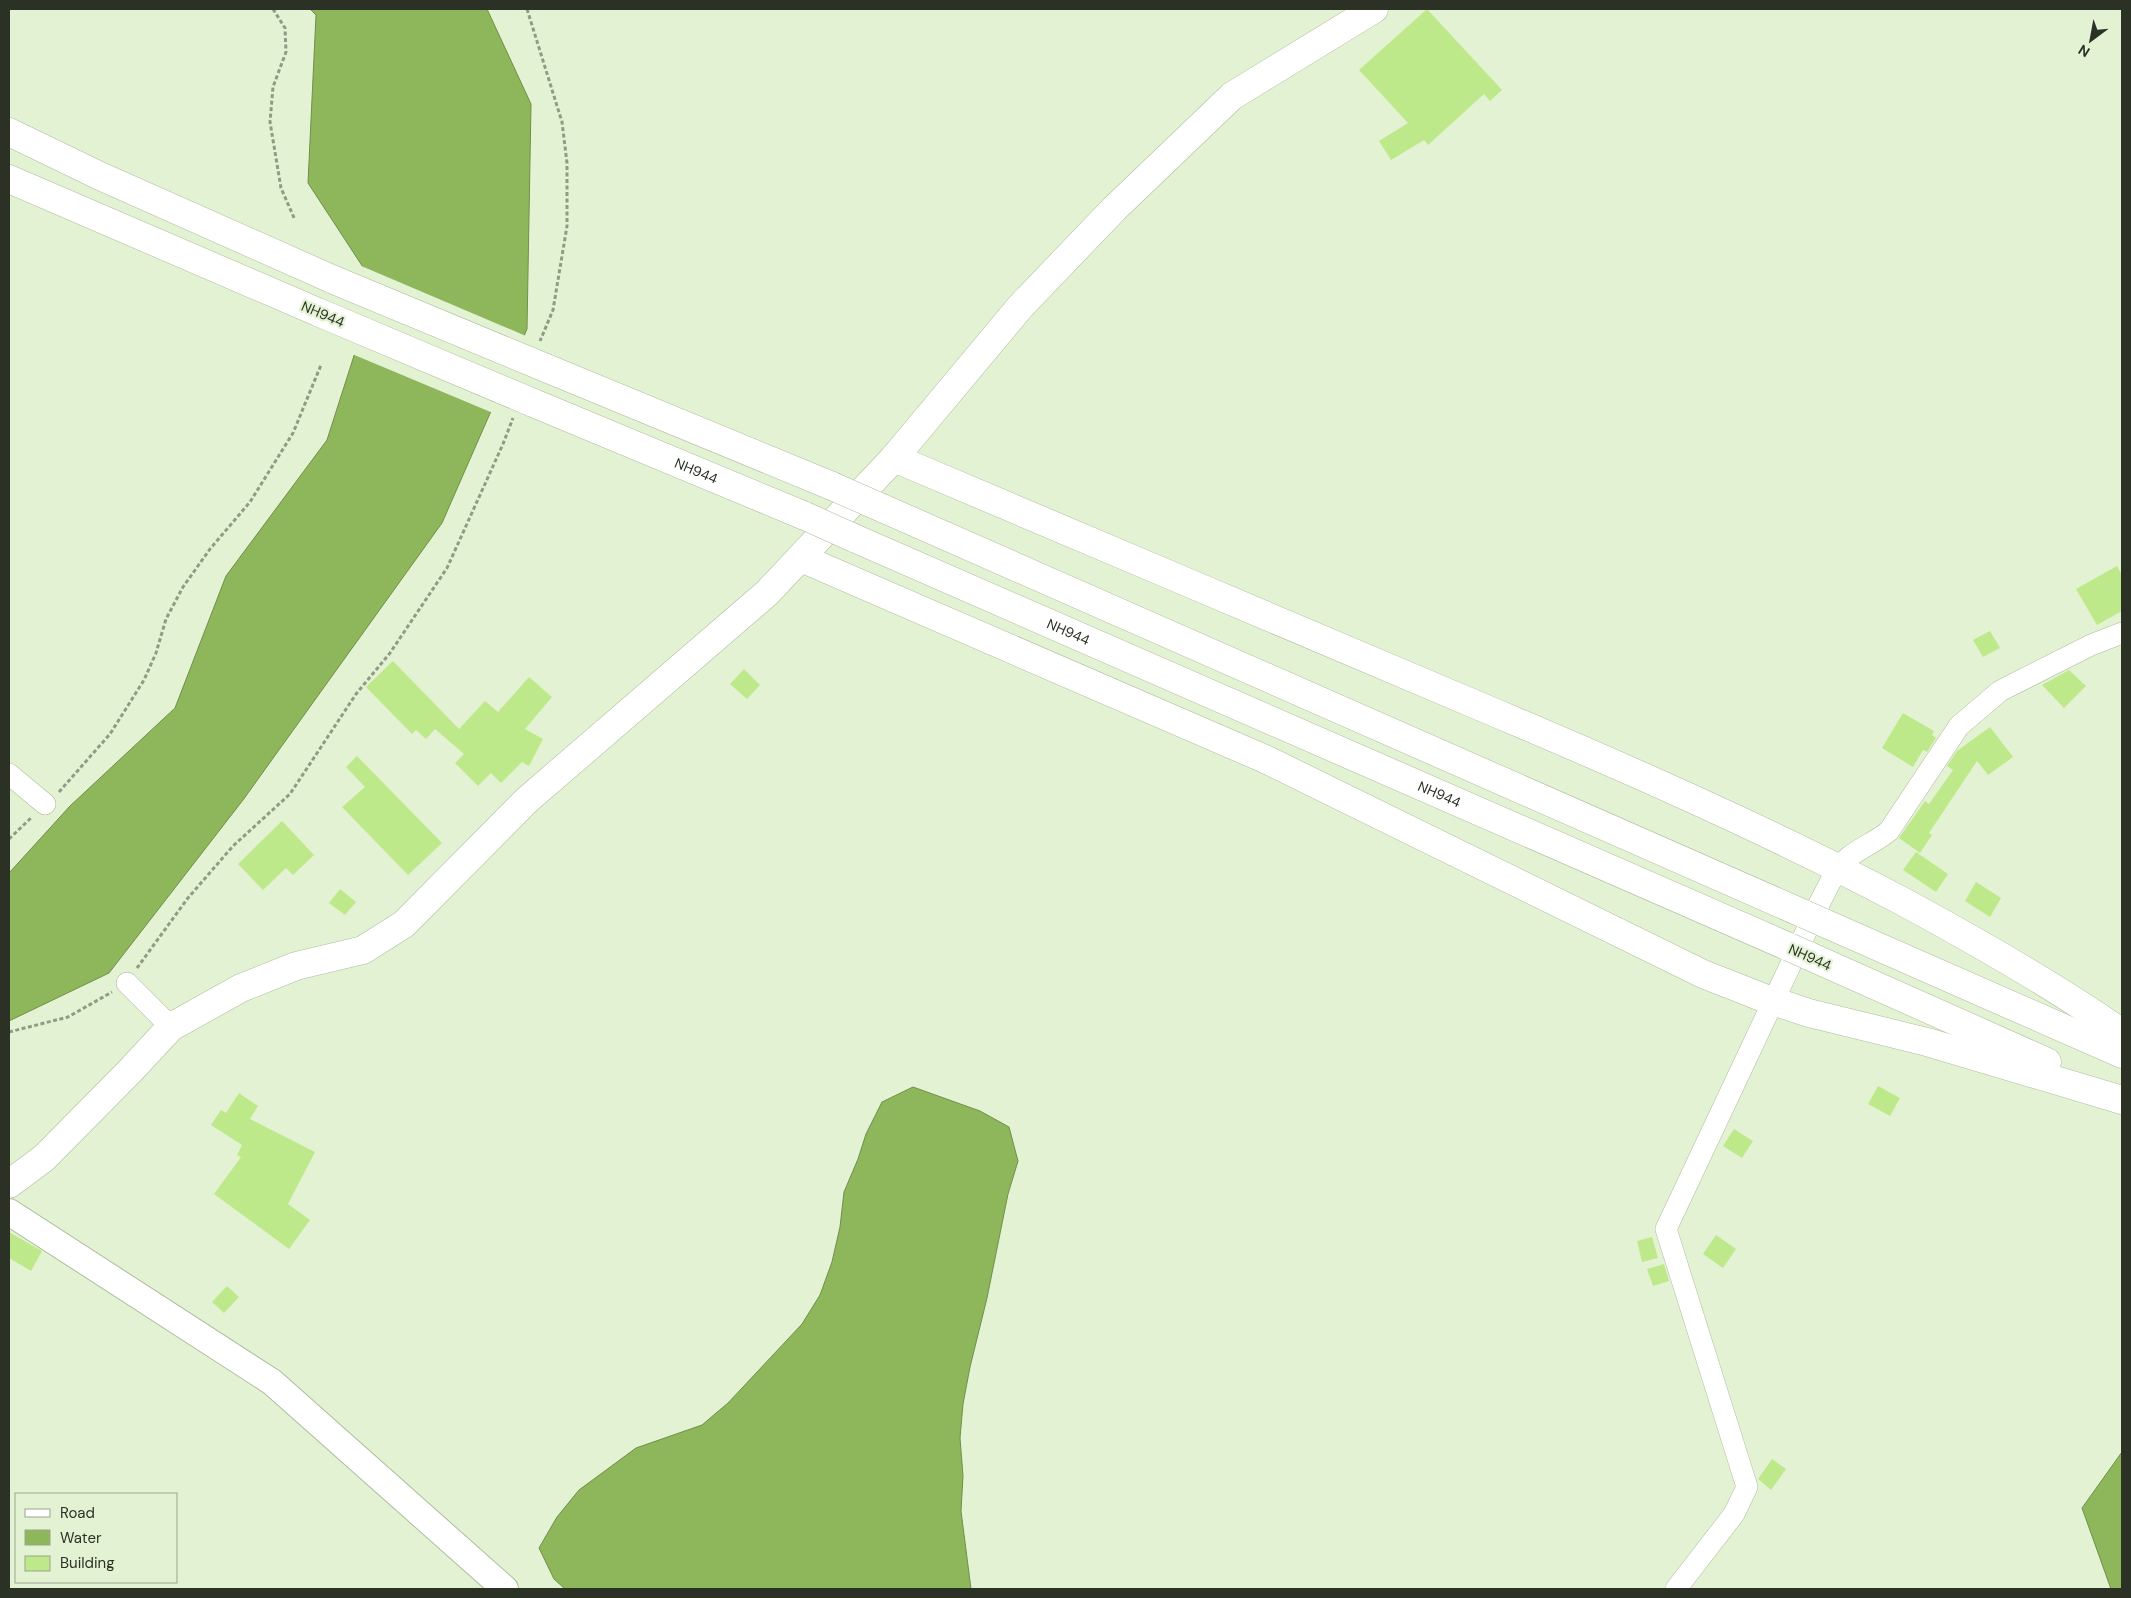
<svg xmlns="http://www.w3.org/2000/svg" width="2131" height="1598" viewBox="0 0 2131 1598" font-family="'DM Sans',sans-serif">
<style>
.water{fill:#8eb75b;stroke:#708f4b}
.pier{fill:#e3f2d3}
.building{fill:#bee98b}
.lines{fill:none;stroke-linecap:round;stroke-linejoin:round}
.minor-casing{stroke:#adbc9e;stroke-width:22}
.tertiary-casing{stroke:#adbc9e;stroke-width:28}
.primary-casing{stroke:#adbc9e;stroke-width:29}
.trunk-casing{stroke:#adbc9e;stroke-width:29}
.path{stroke:#909b84;stroke-width:3;stroke-dasharray:4 2.5;stroke-linecap:butt}
.minor{stroke:#fff;stroke-width:21}
.tertiary{stroke:#fff;stroke-width:26}
.primary{stroke:#fff;stroke-width:28}
.trunk{stroke:#fff;stroke-width:28}
.trunk-bridge-casing{stroke:#adbc9e;stroke-width:29;stroke-linecap:butt}
.trunk-bridge{stroke:#fff;stroke-width:28}
.labels{text-anchor:middle;dominant-baseline:central;stroke-width:4.5;stroke-linejoin:round;paint-order:stroke}
.street-label{font-size:14px;fill:#2b3125;stroke:#e3f2d3}
</style>
<rect width="100%" height="100%" fill="#e3f2d3"/>
<path class="water" d="M 310,9 L 487,9 L 531,104 L 527,329 L 442,523 L 243,800 L 109,973 L 9,1021 L 9,873 L 70,806 L 175,708 L 226,576 L 327,440 L 376,287 L 308,183 L 316,15 Z
M 913,1087 L 980,1111 L 1009,1127 L 1018,1161 L 1008,1194 L 987,1298 L 970,1367 L 963,1404 L 960,1438 L 963,1476 L 961,1511 L 971,1589 L 565,1589 L 554,1579 L 539,1548 L 557,1517 L 579,1490 L 636,1448 L 702,1425 L 728,1403 L 802,1324 L 820,1295 L 832,1262 L 840,1227 L 844,1192 L 858,1159 L 866,1134 L 882,1102 Z
M 2122,1452 L 2122,1589 L 2111,1589 L 2082,1508 Z"/>
<path class="pier" d="M 359,265 L 526,336 L 493,413 L 352,354 L 373,287 Z"/>
<path class="building" d="M 1427,9 L 1502,90 L 1490,101 L 1484,94 L 1428,145 L 1424,140 L 1391,160 L 1379,141 L 1408,123 L 1359,70 Z
M 2117,566 L 2122,575 L 2122,611 L 2097,625 L 2076,589 Z
M 1990,631 L 2000,648 L 1983,657 L 1973,640 Z
M 393,661 L 459,729 L 485,701 L 498,712 L 529,677 L 552,697 L 525,729 L 543,739 L 529,766 L 522,762 L 501,783 L 491,773 L 478,786 L 455,763 L 464,754 L 435,729 L 426,739 L 416,730 L 412,734 L 366,687 Z
M 744,669 L 760,685 L 747,699 L 730,684 Z
M 2069,670 L 2086,686 L 2064,708 L 2042,685 Z
M 1903,713 L 1934,731 L 1932,735 L 1936,738 L 1927,752 L 1923,750 L 1913,767 L 1882,748 Z
M 1990,727 L 2013,757 L 1988,775 L 1977,761 L 1929,833 L 1932,835 L 1920,853 L 1899,838 L 1925,801 L 1929,804 L 1953,770 L 1947,766 L 1957,751 Z
M 357,756 L 442,843 L 408,875 L 342,807 L 365,787 L 346,767 Z
M 282,821 L 314,855 L 293,875 L 286,868 L 263,890 L 238,864 Z
M 1916,852 L 1948,874 L 1936,892 L 1903,870 Z
M 1976,882 L 2001,898 L 1990,917 L 1965,901 Z
M 340,889 L 356,902 L 345,915 L 329,903 Z
M 1878,1086 L 1900,1098 L 1890,1116 L 1868,1104 Z
M 239,1093 L 258,1106 L 250,1119 L 315,1152 L 288,1204 L 310,1220 L 289,1249 L 214,1194 L 241,1157 L 237,1155 L 242,1145 L 211,1125 L 221,1110 L 226,1113 Z
M 1734,1129 L 1753,1141 L 1742,1158 L 1723,1146 Z
M 9,1232 L 42,1251 L 31,1271 L 9,1258 Z
M 1716,1235 L 1736,1249 L 1723,1268 L 1703,1254 Z
M 1652,1237 L 1658,1258 L 1642,1262 L 1637,1241 Z
M 1664,1264 L 1669,1281 L 1653,1286 L 1647,1269 Z
M 227,1286 L 239,1297 L 224,1313 L 212,1302 Z
M 1772,1459 L 1786,1469 L 1771,1490 L 1758,1479 Z"/>
<g class="lines">
<g class="minor-casing">
<path id="minor" d="M 9,774 L 45,804
M 127,983 L 171,1027
M 1676,1589 L 1734,1514 L 1747,1487 L 1666,1229 L 1821,900 C 1829,885 1836,868 1849,857 C 1862,847 1877,841 1889,831 L 1959,726 L 2000,691 L 2091,645 L 2122,633"/>
</g>
<g class="tertiary-casing">
<path id="tertiary" d="M 9,1212 L 272,1382 L 505,1589"/>
</g>
<g class="primary-casing">
<path id="primary" d="M 9,1184 L 44,1158 L 130,1071 L 171,1027 L 241,988 L 296,966 L 363,950 L 404,924 L 527,800 L 767,593 L 894,458 L 1020,307 L 1114,209 L 1232,96 L 1374,9"/>
</g>
<g class="trunk-casing">
<g id="trunk">
<path d="M 9,132 L 100,176 L 334,280"/>
<path d="M 9,179 L 320,313"/>
<path d="M 546,368 L 832,486"/>
<path id="s1" d="M 531,402 L 805,516"/>
<path d="M 894,458 C 1087,540 1279,621 1472,703 C 1617,764 1761,827 1900,900 C 1976,941 2052,984 2122,1033"/>
<path d="M 882,508 L 1804,914"/>
<path id="s2" d="M 854,538 L 1789,947"/>
<path d="M 801,558 L 1265,759 L 1703,974 L 1764,998 L 1809,1013 L 1927,1042 L 2122,1100"/>
<path d="M 1822,922 L 2122,1054"/>
<path d="M 1807,955 L 2047,1062"/>
</g>
</g>
<path class="path" d="M 273,9 L 285,28 L 286,52 L 273,87 L 270,122 L 281,188 L 295,220
M 527,9 L 562,122 L 567,163 L 567,226 L 553,310 L 540,341
M 59,792 L 110,734 L 144,680 L 156,653 L 166,619 L 183,587 L 210,549 L 250,502 L 293,433 L 321,365
M 9,839 L 32,817
M 137,968 L 188,898 L 233,846 L 290,794 L 356,694 L 390,653 L 447,568 L 503,444 L 513,418
M 9,1032 L 68,1017 L 112,992"/>
<use href="#minor" class="minor"/>
<use href="#tertiary" class="tertiary"/>
<use href="#primary" class="primary"/>
<use href="#trunk" class="trunk"/>
<g class="trunk-bridge-casing">
<path id="trunk-bridge" d="M 334,280 L 546,368
M 320,313 L 531,402
M 832,486 L 882,508
M 805,516 L 854,538
M 1804,914 L 1822,922
M 1789,947 L 1807,955"/>
</g>
<use href="#trunk-bridge" class="trunk-bridge"/>
</g>
<g class="labels">
<g class="street-label">
<text transform="translate(323 314) rotate(23)">NH944</text>
<text stroke="none"><textPath href="#s1" startOffset="179">NH944</textPath></text>
<text stroke="none"><textPath href="#s2" startOffset="234">NH944</textPath></text>
<text stroke="none"><textPath href="#s2" startOffset="639">NH944</textPath></text>
<text transform="translate(1810 957) rotate(24)">NH944</text>
</g>
</g>
<rect width="2131" height="1598" fill="none" stroke="#2b3125" stroke-width="20"/>
<rect x="15" y="1493" width="162" height="90" fill="#e3f2d3" stroke="#99a58d"/>
<rect x="25" y="1509" width="25" height="8" fill="#ffffff" stroke="#99a58d"/>
<text x="60" y="1518" font-size="15" fill="#2b3125">Road</text>
<rect x="25" y="1530" width="25" height="15" fill="#8eb75b" stroke="#99a58d"/>
<text x="60" y="1543" font-size="15" fill="#2b3125">Water</text>
<rect x="25" y="1556" width="25" height="15" fill="#bee98b" stroke="#99a58d"/>
<text x="60" y="1568" font-size="15" fill="#2b3125">Building</text>
<g transform="translate(2091 40) rotate(212)" stroke="#e3f2d3" stroke-width="4" paint-order="stroke">
<path d="M0-4L9 19L0 12L-9 19Z" fill="#2b3125"/>
<text y="-8" font-size="14" font-weight="bold" text-anchor="middle" fill="#2b3125">N</text>
</g>
</svg>
